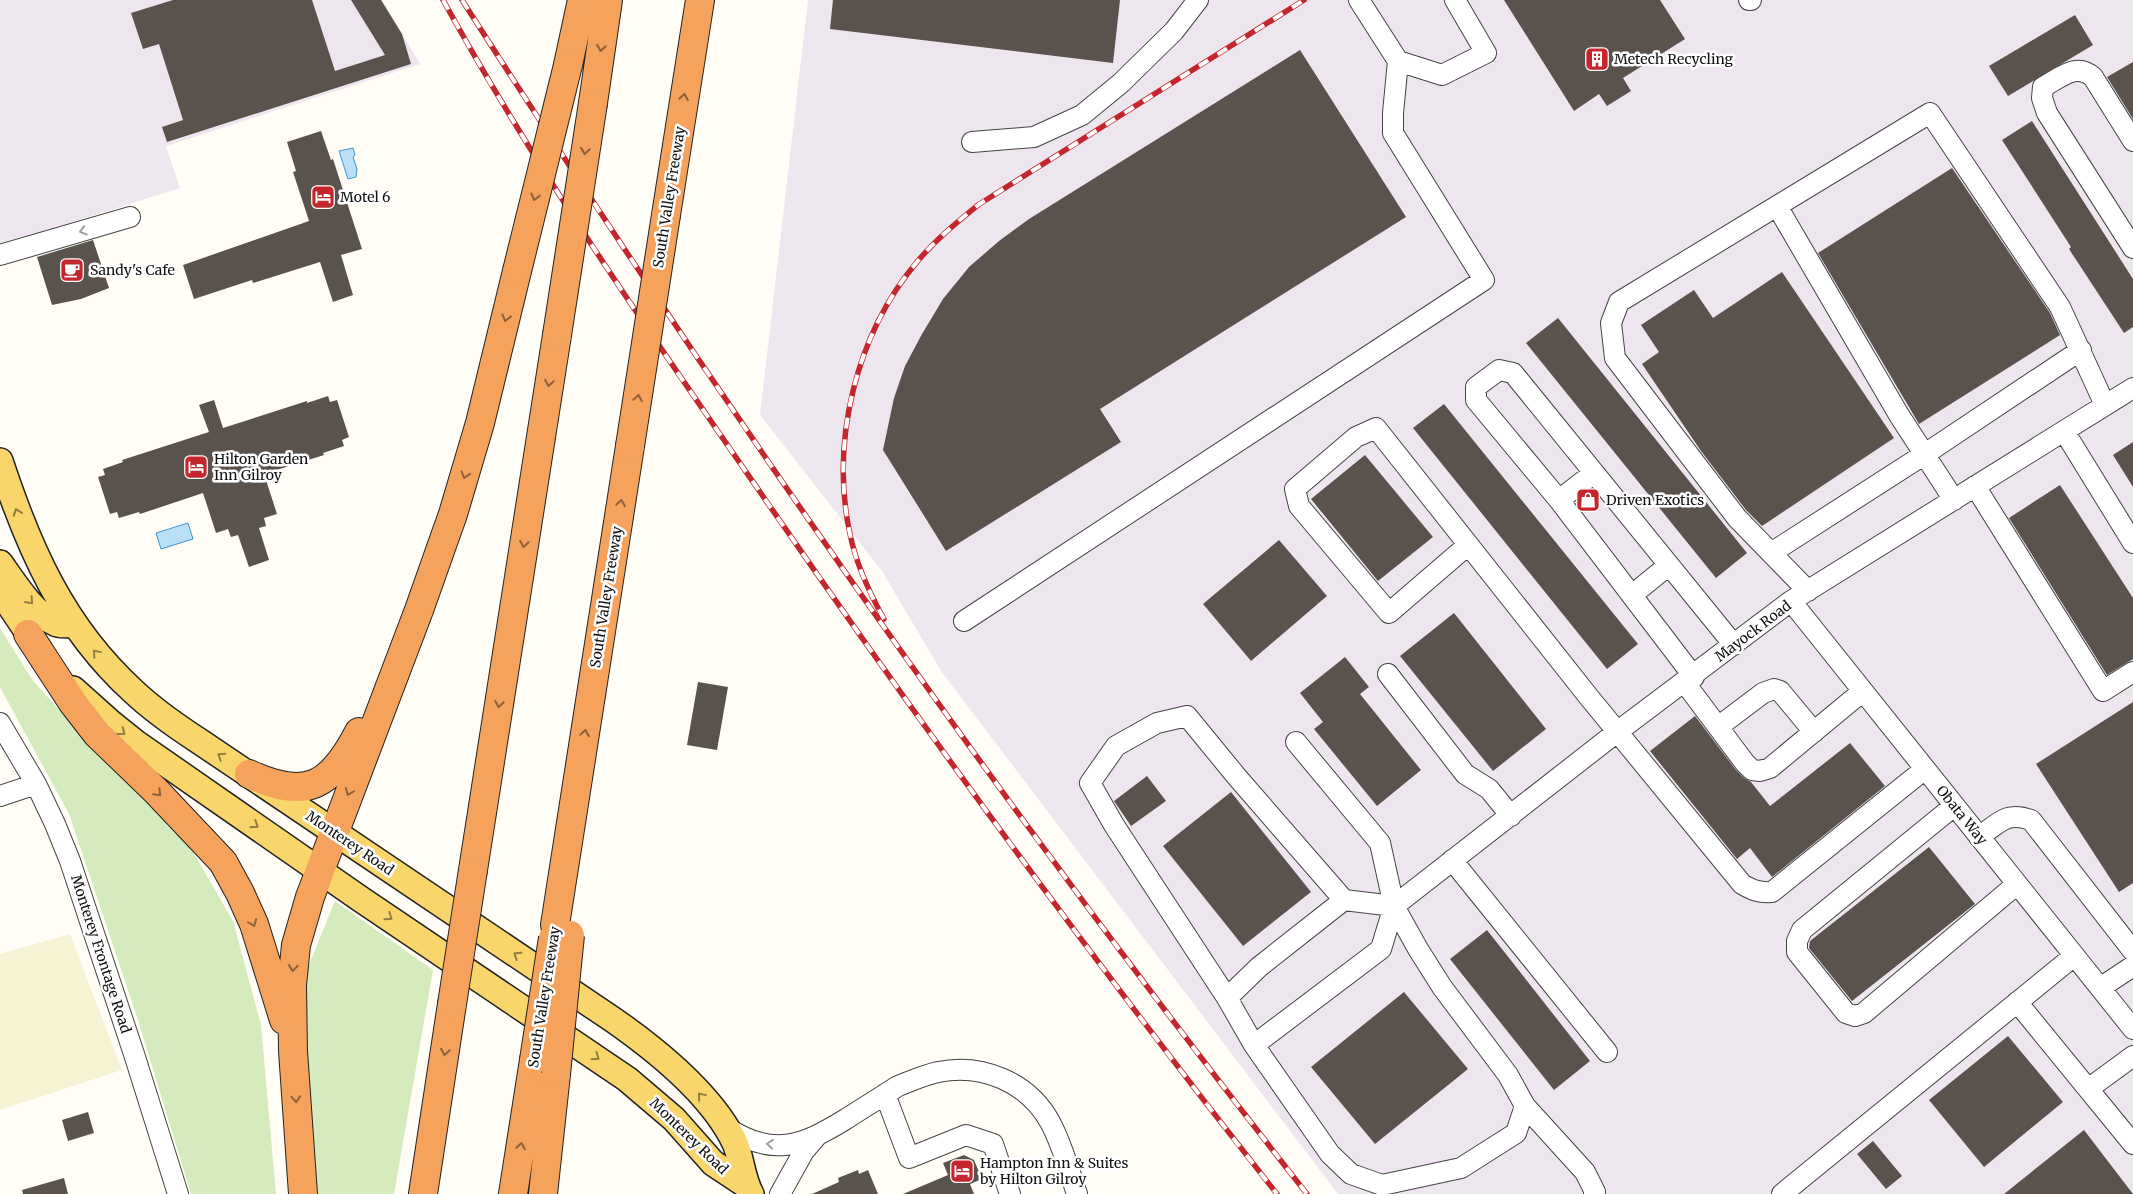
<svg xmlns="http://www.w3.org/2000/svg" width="2133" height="1194" viewBox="0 0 2133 1194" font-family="Merriweather,serif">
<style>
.industrial{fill:#eee6ef}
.farmland{fill:#f6f3d4}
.green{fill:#d5ebbd}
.water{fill:#b9e0f7;stroke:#3f96cf}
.building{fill:#5a524d}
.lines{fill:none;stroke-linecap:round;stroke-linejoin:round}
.minor-casing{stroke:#444;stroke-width:22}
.major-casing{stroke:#222;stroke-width:28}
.highway-casing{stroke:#222;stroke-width:30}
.minor{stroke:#fff;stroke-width:20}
.major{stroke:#f9d66b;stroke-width:25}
.highway{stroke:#f5a25d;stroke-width:28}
.rail-casing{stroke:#c4262e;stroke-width:5.5}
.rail{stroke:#fff;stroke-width:4;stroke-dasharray:11;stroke-linecap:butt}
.highway-bridge-casing{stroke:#222;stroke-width:30;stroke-linecap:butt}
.highway-bridge{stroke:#f5a25d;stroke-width:28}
.oneway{stroke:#8e613b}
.oneway2{stroke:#a0a0a0}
.oneway3{stroke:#917d42}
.labels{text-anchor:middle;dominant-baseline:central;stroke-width:5;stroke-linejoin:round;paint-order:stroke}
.poi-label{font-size:14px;fill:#111;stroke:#fff;text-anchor:start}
.street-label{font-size:14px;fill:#111;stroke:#fff}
</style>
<rect width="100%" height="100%" fill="#fffdf5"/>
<path class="industrial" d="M 0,0 L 382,0 L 420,64 L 166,146 L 180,188 L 0,245 Z
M 808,0 L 2133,0 L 2133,1194 L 1338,1194 L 941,671 L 882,571 L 760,415 Z"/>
<path class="farmland" d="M 70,934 L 122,1070 L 0,1110 L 0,954 Z"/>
<path class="green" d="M 0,628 L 33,681 L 99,753 L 186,840 L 233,921 L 261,1025 L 276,1194 L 191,1194 L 138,1020 L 69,814 L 0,687 Z
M 335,901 L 433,970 L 394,1194 L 312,1194 L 303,1068 L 308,967 Z"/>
<path class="water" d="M 353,148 L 355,155 L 353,157 L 357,169 L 356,177 L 348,179 L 339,151 Z
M 188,523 L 193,539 L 161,549 L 156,533 Z"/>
<path class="building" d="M 173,0 L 312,0 L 335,71 L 385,55 L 351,0 L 381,0 L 402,34 L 411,64 L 167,142 L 162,127 L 183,120 L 159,44 L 143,49 L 131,13 Z
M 833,0 L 1120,0 L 1113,63 L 830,29 Z
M 1504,0 L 1660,0 L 1685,39 L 1623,78 L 1631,91 L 1607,106 L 1599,94 L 1574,111 Z
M 2075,15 L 2093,45 L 2008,96 L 1989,66 Z
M 1300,50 L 1406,217 L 1100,409 L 1121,442 L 946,551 L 883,450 L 894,398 L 905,366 L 922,334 L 943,299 L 969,267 L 999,241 L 1029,219 Z
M 2133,62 L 2133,119 L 2107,77 Z
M 2032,121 L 2133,279 L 2133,327 L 2124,333 L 2069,249 L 2071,247 L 2002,140 Z
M 321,131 L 331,160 L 333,159 L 362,249 L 341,255 L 353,295 L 333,302 L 320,262 L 253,283 L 252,280 L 194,299 L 183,265 L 309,221 L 293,172 L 296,171 L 287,142 Z
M 1952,168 L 2050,313 L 2060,335 L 1919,424 L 1818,253 Z
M 93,240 L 109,288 L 81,299 L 52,305 L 37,257 Z
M 1782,272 L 1894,438 L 1762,526 L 1746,510 L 1701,451 L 1642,364 L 1659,352 L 1641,325 L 1694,290 L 1713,318 Z
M 1558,318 L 1747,553 L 1716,578 L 1526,343 Z
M 328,396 L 330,402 L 337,400 L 349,437 L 342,440 L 344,446 L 323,453 L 324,455 L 264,474 L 277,514 L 264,518 L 266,526 L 259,528 L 269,560 L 249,567 L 238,535 L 231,537 L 228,529 L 216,533 L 203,493 L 140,514 L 139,512 L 119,518 L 117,512 L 110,514 L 98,477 L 105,475 L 103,469 L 123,462 L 122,460 L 209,432 L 199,405 L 214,400 L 223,428 L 307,401 L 307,403 Z
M 1444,404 L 1638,644 L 1607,669 L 1413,428 Z
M 2133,442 L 2133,487 L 2113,455 Z
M 1365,455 L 1433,537 L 1378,581 L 1311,499 Z
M 2060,485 L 2133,598 L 2133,659 L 2107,675 L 2009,518 Z
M 1279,540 L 1327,596 L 1251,661 L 1203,604 Z
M 1454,613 L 1546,729 L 1493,771 L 1400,656 Z
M 1345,657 L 1369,687 L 1360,694 L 1421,770 L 1377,806 L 1314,729 L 1323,722 L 1300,693 Z
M 698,682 L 728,687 L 717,750 L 687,745 Z
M 2133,702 L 2133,883 L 2119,892 L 2036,764 Z
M 1695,716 L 1736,770 L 1744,778 L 1751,782 L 1770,806 L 1850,743 L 1885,786 L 1772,877 L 1750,848 L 1737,859 L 1650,751 Z
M 1147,776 L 1166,801 L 1131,826 L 1114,801 Z
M 1231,792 L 1311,892 L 1243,946 L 1163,846 Z
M 1929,847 L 1975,904 L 1852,1001 L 1809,948 L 1810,941 Z
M 1487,930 L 1590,1061 L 1554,1090 L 1450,959 Z
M 1404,992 L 1468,1069 L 1375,1144 L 1311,1067 Z
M 2008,1036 L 2063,1102 L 1984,1167 L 1929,1100 Z
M 88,1112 L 94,1133 L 68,1141 L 62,1120 Z
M 2084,1130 L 2133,1194 L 2004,1194 Z
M 1873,1141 L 1902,1176 L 1886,1189 L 1857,1154 Z
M 964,1155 L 974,1160 L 982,1179 L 970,1184 L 974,1194 L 903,1194 L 948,1175 L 943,1163 Z
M 858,1170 L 859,1174 L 868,1170 L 878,1194 L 812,1194 L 839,1182 L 838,1178 Z
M 64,1178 L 68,1194 L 23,1194 L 22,1190 Z"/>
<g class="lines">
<g class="minor-casing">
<path id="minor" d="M 1359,0 L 1398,61
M 1749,0 L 1751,0
M 1398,61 L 1442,75 L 1486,53 L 1455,0
M 2133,141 L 2093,77 C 2076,62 2060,78 2043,87 L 2042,98 L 2047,113 L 2133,248
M 972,142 L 1034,137 L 1082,115 L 1121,83 L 1174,31 L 1198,0
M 1777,206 L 1899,415 L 1954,500
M 0,255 L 130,217
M 2064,431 L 2133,543
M 1975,486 L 2103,691 L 2133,672
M 1559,500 L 1594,473
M 1468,545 L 1389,613 L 1299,506 L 1295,489 L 1356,437 L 1376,428 L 1588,696 L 1742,884 C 1752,890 1759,893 1772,892 L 1925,769
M 1771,553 L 1925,454 L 2081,350
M 1808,591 L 1737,518 L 1615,358 L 1611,323 L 1619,302 L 1930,113 L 2060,307 L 2105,405
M 1632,595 L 1669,565
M 1791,601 L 2133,1029
M 964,621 L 1484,280 L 1393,133 L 1393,113 L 1398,61
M 1388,674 L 1465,774 L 1489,789 L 1511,816
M 1694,677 L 1559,500 L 1476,400 L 1476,387 L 1499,370 L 1513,373 L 1734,645
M 1685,683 L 1745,763 L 1752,770 L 1760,771 L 1770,768 L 1863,691
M 0,723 L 36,784 L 55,824 L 70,861 L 134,1054 L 178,1194
M 1718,727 L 1763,693 L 1774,689 L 1780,691 L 1814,732
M 1296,742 L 1380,843 L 1394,906 L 1418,949 L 1442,987 L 1508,1075 L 1525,1106 L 1516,1133 L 1461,1168 L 1382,1185 L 1351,1174 L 1330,1154 L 1254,1045 L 1381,949 L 1394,906
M 0,796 L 36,784
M 1954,806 L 1802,930 L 1797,941 L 1797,952 L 1846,1013 L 1855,1016 L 1864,1013 L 2017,884
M 1979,837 C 1999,823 2006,811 2031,820 L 2133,951
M 1452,860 L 1607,1052
M 1344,900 L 1237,777 L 1187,716 L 1157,723 L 1116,746 L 1090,783 L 1114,825 L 1227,998 L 1259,967 L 1344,900 L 1394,906
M 1394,906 L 1617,732 L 1791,601 L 2133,388
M 2100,988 L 2133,966
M 1227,998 L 1254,1045
M 2017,1002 L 2133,1144
M 2088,1089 L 2133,1056
M 885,1094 L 909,1158 L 966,1135 L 993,1144 L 1010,1194
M 1525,1106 L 1585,1172 L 1595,1192 L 1594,1194
M 726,1127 C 773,1158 802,1146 846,1119 C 863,1108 881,1097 898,1086 C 911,1081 924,1075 938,1072 C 982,1063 1028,1082 1050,1122 C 1062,1144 1069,1170 1077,1194
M 780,1194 L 804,1151 L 816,1137
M 1782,1194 L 2074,956"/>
</g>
<g class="major-casing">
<path id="major" d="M 0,461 C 29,549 63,627 133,691 C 153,710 176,726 199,741 L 612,1019 C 655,1049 712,1095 735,1143 C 742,1160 742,1178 751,1194
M 0,563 C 13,581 34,615 55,623 C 61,626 68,625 74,624
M 0,591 L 39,649
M 73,689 L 111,723 L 136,743 L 362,900 L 627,1079 L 674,1119 L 713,1163 L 746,1185"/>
</g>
<g class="highway-casing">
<path id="highway" d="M 568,65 L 582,0
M 593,103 L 608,0
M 666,215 L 700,0
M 28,634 L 73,703 L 97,734 L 155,790 L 223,862 L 240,893 L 254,924 L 284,1020
M 249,774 C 307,801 331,786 359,732
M 473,870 L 557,335
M 555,925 L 630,446
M 303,1194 L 293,1051 L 292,985 L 296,945 L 310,897 L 419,610 L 453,514 L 480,423 L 517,271
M 423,1194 L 452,1004
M 513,1194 L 534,1060
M 543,1194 L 556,1074"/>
</g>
<use href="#minor" class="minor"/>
<use href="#major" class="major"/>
<use href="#highway" class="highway"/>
<g class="rail-casing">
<path id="rail" d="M 443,0 C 537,171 649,332 760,492 C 925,731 1097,966 1277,1194
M 462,0 C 725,411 1005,810 1307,1194
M 884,619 C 869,592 856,564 850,534 C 830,442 856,334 917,262 C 935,240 956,223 978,205 L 1304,0"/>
</g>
<use href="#rail" class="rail"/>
<g class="highway-bridge-casing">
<path id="highway-bridge" d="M 517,271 L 568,65
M 557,335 L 593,103
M 630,446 L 666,215
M 452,1004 L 473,870
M 534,1060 L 553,938
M 556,1074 L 570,935"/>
</g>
<use href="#highway-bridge" class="highway-bridge"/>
</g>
<defs><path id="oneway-chevron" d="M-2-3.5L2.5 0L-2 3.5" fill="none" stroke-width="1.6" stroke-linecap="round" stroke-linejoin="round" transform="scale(1.25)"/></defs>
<g class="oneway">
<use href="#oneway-chevron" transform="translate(601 48) rotate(99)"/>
<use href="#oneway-chevron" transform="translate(684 97) rotate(-81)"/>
<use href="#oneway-chevron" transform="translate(585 151) rotate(99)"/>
<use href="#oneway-chevron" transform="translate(535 197) rotate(104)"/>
<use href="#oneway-chevron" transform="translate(506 318) rotate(104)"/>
<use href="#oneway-chevron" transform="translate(549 383) rotate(99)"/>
<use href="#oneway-chevron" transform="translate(638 398) rotate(-81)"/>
<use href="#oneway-chevron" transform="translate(465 475) rotate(107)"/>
<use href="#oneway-chevron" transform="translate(621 503) rotate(-81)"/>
<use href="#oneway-chevron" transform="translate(524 544) rotate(99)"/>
<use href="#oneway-chevron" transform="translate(499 704) rotate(99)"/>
<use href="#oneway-chevron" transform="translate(585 733) rotate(-81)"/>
<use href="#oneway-chevron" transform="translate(349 792) rotate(111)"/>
<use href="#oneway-chevron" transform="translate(158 793) rotate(46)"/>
<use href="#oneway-chevron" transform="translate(253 923) rotate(69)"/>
<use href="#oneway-chevron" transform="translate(293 968) rotate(95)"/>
<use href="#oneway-chevron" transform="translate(445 1052) rotate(99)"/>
<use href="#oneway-chevron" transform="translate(296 1099) rotate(86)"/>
<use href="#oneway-chevron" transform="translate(521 1146) rotate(-81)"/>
</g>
<g class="oneway2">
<use href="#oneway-chevron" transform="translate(83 231) rotate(163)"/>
<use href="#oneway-chevron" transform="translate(770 1144) rotate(-175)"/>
</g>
<g class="oneway3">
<use href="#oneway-chevron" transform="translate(17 512) rotate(-110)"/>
<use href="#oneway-chevron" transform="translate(30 601) rotate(48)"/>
<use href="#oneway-chevron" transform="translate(96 653) rotate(-130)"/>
<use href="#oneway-chevron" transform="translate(122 732) rotate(37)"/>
<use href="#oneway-chevron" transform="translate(221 756) rotate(-147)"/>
<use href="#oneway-chevron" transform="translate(255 825) rotate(34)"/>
<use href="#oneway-chevron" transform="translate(389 917) rotate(34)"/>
<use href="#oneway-chevron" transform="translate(517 955) rotate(-146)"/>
<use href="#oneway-chevron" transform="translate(596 1057) rotate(35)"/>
<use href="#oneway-chevron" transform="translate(701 1096) rotate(-130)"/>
</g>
<defs>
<g id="building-square" transform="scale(1.25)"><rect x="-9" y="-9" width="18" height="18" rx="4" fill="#c4262e" stroke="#fff"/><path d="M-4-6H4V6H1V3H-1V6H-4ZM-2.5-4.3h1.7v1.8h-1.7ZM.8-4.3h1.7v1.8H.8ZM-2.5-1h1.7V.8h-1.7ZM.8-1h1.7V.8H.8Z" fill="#fff"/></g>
<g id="hotel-square" transform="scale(1.25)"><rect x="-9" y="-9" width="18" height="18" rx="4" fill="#c4262e" stroke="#fff"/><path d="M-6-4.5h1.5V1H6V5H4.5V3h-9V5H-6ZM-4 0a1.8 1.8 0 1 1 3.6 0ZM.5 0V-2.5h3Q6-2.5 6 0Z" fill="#fff"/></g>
<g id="cafe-square" transform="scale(1.25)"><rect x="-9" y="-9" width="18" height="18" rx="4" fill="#c4262e" stroke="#fff"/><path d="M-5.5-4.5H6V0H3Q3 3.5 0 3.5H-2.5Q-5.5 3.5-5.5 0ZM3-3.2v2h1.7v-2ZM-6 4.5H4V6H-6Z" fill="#fff"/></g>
<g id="shop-square" transform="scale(1.25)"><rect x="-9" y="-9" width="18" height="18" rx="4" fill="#c4262e" stroke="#fff"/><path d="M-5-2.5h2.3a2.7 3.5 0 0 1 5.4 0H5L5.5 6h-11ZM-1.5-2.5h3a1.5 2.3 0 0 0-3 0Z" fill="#fff"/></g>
</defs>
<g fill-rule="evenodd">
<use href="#building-square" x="1597" y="59"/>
<use href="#hotel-square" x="323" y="197"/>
<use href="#cafe-square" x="72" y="270"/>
<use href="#hotel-square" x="196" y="467"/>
<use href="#shop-square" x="1588" y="500"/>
<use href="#hotel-square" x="962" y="1171"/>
</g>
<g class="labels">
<g class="poi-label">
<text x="1614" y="59">Metech Recycling</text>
<text x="340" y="197">Motel 6</text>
<text x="90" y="270">Sandy's Cafe</text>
<text x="214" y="459">Hilton Garden<tspan x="214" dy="16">Inn Gilroy</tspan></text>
<text x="1606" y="500">Driven Exotics</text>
<text x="980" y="1163">Hampton Inn &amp; Suites<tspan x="980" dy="16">by Hilton Gilroy</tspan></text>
</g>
<g class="street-label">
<text transform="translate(669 197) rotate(-81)">South Valley Freeway</text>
<text transform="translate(606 597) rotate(-81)">South Valley Freeway</text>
<text transform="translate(1753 631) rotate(-37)">Mayock Road</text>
<text transform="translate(1962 815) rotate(51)">Obata Way</text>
<text transform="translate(350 843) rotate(34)">Monterey Road</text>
<text transform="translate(101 954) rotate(72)">Monterey Frontage Road</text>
<text transform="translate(544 997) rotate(-81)">South Valley Freeway</text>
<text transform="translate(689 1136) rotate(44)">Monterey Road</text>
</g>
</g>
</svg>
